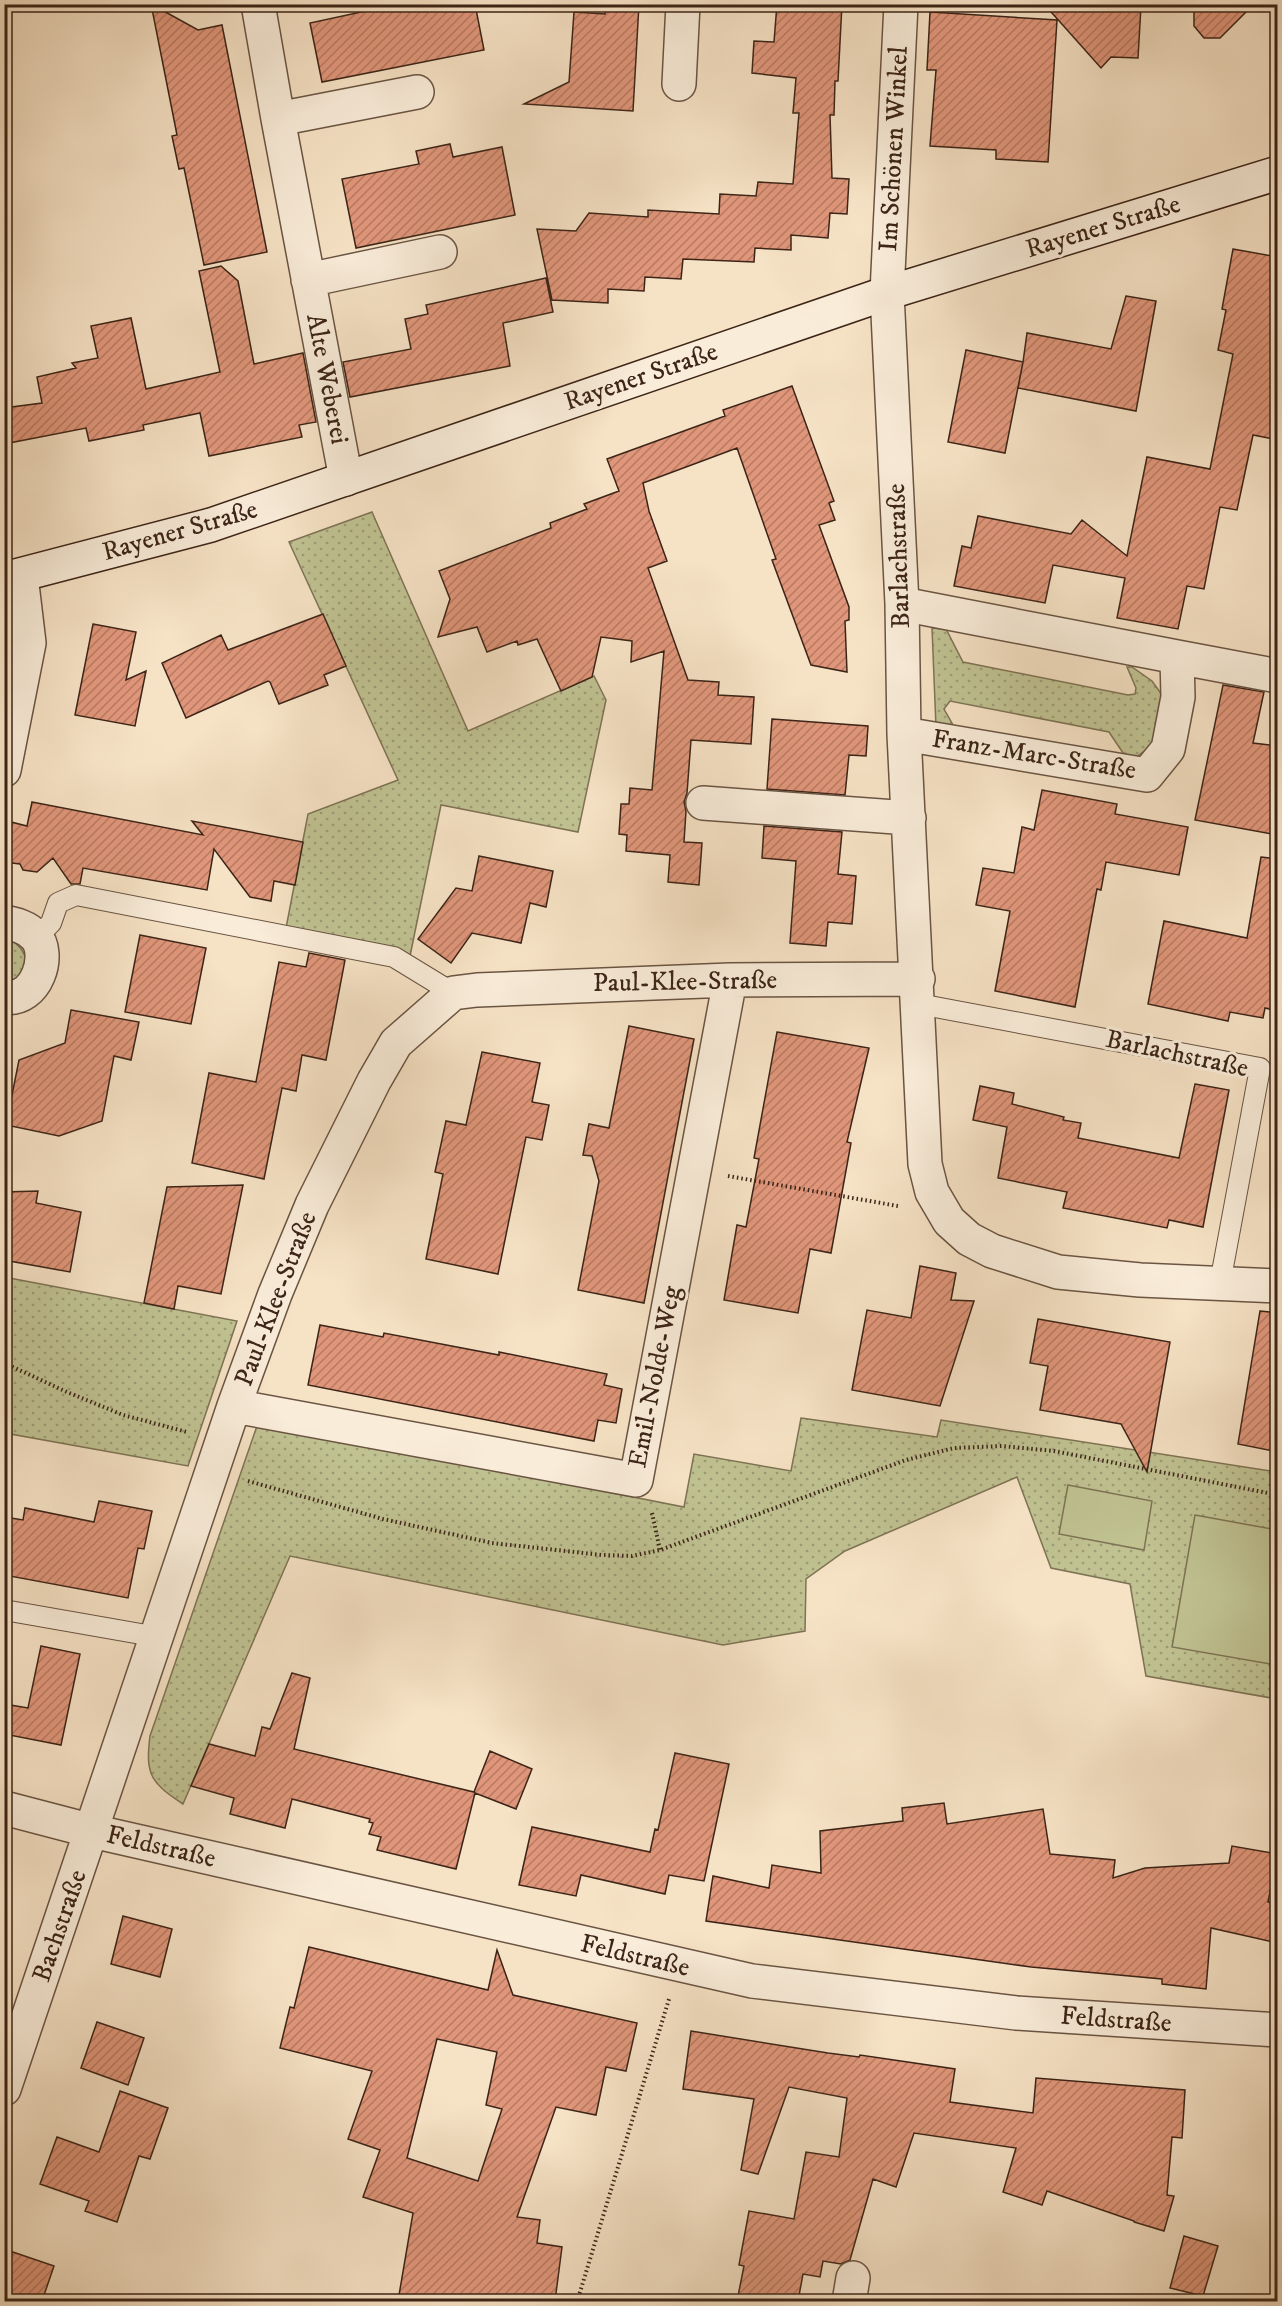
<svg xmlns="http://www.w3.org/2000/svg" width="1282" height="2306" viewBox="0 0 1282 2306" font-family="'IM FELL DW Pica',serif">
<style>
.grass{fill:url(#grass-dots);stroke:#7e7354;stroke-width:1.5}
.pitch{fill:#c0c292;stroke:#7e7354;stroke-width:1.5}
.building{fill:url(#building-hatch);stroke:#3c2417;stroke-width:1.5;fill-rule:evenodd}
.lines{fill:none;stroke-linecap:round;stroke-linejoin:round}
.lane-casing{stroke:#6a5442;stroke-width:22}
.street-casing{stroke:#6a5442;stroke-width:36}
.secondary-casing{stroke:#3c2417;stroke-width:36}
.path{stroke:#3c2417;stroke-width:4;stroke-dasharray:1.5 3;stroke-linecap:butt}
.lane{stroke:#f9ecd9;stroke-width:20}
.street{stroke:#f9ecd9;stroke-width:33}
.secondary{stroke:#f9ecd9;stroke-width:33}
.labels{text-anchor:middle;dominant-baseline:central;stroke-width:6;stroke-linejoin:round;paint-order:stroke}
.street-label{font-size:26px;fill:#3c2417;stroke:#f9ecd9}
</style>
<defs>
<pattern id="grass-dots" width="8" height="8" patternUnits="userSpaceOnUse" patternTransform="scale(1.5)"><rect width="8" height="8" fill="#c0c292"/><path d="M2 2h.1M6 6h.1" fill="none" stroke="#9d9d76" stroke-width="1.8" stroke-linecap="round"/></pattern>
<pattern id="building-hatch" width="6" height="6" patternUnits="userSpaceOnUse" patternTransform="scale(1.5)"><rect width="6" height="6" fill="#e0967a"/><path d="M-1 1l2-2M0 6l6-6M5 7l2-2" fill="none" stroke="#b77a63"/></pattern>
</defs>
<rect width="100%" height="100%" fill="#f6e2c5"/>
<filter id="stains"><feTurbulence type="fractalNoise" baseFrequency=".00333" numOctaves="4"/><feColorMatrix values="0 0 0 0 .2 0 0 0 0 .09 0 0 0 0 .02 0 0 0 .5 -.17"/></filter>
<radialGradient id="worn" r=".72"><stop offset=".6" stop-color="#630" stop-opacity="0"/><stop offset="1" stop-color="#630" stop-opacity=".3"/></radialGradient>
<path class="grass" d="M 372,512 L 468,731 L 594,676 L 606,700 L 578,832 L 441,805 L 410,956 L 286,928 L 308,814 L 398,780 L 289,542 Z
M 932,628 L 946,629 L 963,662 L 1128,695 L 1135,694 L 1136,688 L 1127,667 L 1132,667 L 1152,681 L 1160,692 L 1164,704 L 1157,738 L 1146,750 L 1136,757 L 1125,756 L 1109,732 L 950,701 L 944,709 L 953,725 L 949,730 L 936,727 Z
M 4,939 C 22,940 34,965 21,979 C 18,983 9,985 4,988 Z
M 4,1277 L 237,1321 L 188,1466 L 5,1433 Z
M 801,1418 L 937,1437 L 941,1420 L 1277,1472 L 1277,1699 L 1146,1676 L 1130,1584 L 1051,1568 L 1017,1477 L 845,1551 L 806,1579 L 805,1631 L 723,1645 L 290,1556 L 183,1804 C 151,1783 145,1775 150,1736 L 258,1423 L 684,1507 L 694,1454 L 791,1471 Z"/>
<path class="pitch" d="M 1068,1485 L 1152,1501 L 1144,1550 L 1059,1534 Z
M 1195,1515 L 1277,1530 L 1277,1665 L 1172,1647 Z"/>
<path class="building" d="M 151,4 L 198,30 L 222,25 L 267,252 L 204,265 L 184,168 L 179,169 L 172,136 L 177,135 Z
M 398,4 L 475,4 L 484,50 L 322,82 L 310,23 Z
M 605,4 L 639,4 L 633,111 L 524,104 L 569,82 L 574,12 L 605,14 Z
M 777,4 L 842,4 L 838,81 L 835,81 L 834,115 L 830,115 L 832,178 L 849,179 L 847,214 L 830,213 L 828,238 L 791,235 L 791,250 L 755,248 L 754,262 L 683,259 L 681,279 L 645,277 L 644,291 L 608,289 L 608,303 L 552,300 L 537,229 L 576,231 L 589,213 L 648,217 L 648,210 L 719,214 L 720,194 L 756,196 L 758,182 L 793,184 L 799,113 L 793,113 L 796,78 L 752,73 L 754,41 L 774,42 Z
M 1044,4 L 1141,6 L 1138,58 L 1111,57 L 1101,68 Z
M 1194,4 L 1254,4 L 1220,38 L 1204,38 L 1194,26 Z
M 930,12 L 1057,20 L 1048,162 L 996,159 L 996,150 L 930,146 L 936,70 L 927,70 Z
M 450,144 L 453,157 L 502,147 L 515,215 L 356,248 L 342,179 L 419,164 L 416,151 Z
M 1233,249 L 1278,257 L 1278,440 L 1253,435 L 1237,510 L 1220,507 L 1204,589 L 1187,586 L 1178,629 L 1117,618 L 1125,578 L 1053,565 L 1045,603 L 954,586 L 962,546 L 971,548 L 978,516 L 1071,534 L 1082,520 L 1127,556 L 1147,457 L 1210,469 L 1233,354 L 1218,350 L 1226,310 L 1222,309 Z
M 221,266 L 238,281 L 254,364 L 303,353 L 316,422 L 299,425 L 302,437 L 209,456 L 200,413 L 143,425 L 144,430 L 89,441 L 86,428 L 4,444 L 4,408 L 42,403 L 37,377 L 76,368 L 72,363 L 98,358 L 91,326 L 131,318 L 146,389 L 220,372 L 199,271 Z
M 546,278 L 553,312 L 503,323 L 510,366 L 350,397 L 343,362 L 411,349 L 405,319 L 428,314 L 426,305 Z
M 1126,296 L 1156,301 L 1136,411 L 1018,388 L 1023,362 L 1005,453 L 948,442 L 966,350 L 1023,362 L 1027,333 L 1111,349 Z
M 792,386 L 834,501 L 829,503 L 835,520 L 819,525 L 849,607 L 849,620 L 845,621 L 847,672 L 811,665 L 772,560 L 776,559 L 737,448 L 643,483 L 649,511 L 667,561 L 648,568 L 688,680 L 719,682 L 718,695 L 754,697 L 751,744 L 691,740 L 687,793 L 684,802 L 686,811 L 684,842 L 702,843 L 699,885 L 668,882 L 670,855 L 626,851 L 627,835 L 619,834 L 621,804 L 629,804 L 630,788 L 652,790 L 664,651 L 631,662 L 632,641 L 601,637 L 592,677 L 561,691 L 537,639 L 518,645 L 517,641 L 487,652 L 477,627 L 438,637 L 450,599 L 439,571 L 551,528 L 550,523 L 587,509 L 584,504 L 619,491 L 607,459 L 725,416 L 723,410 Z
M 323,614 L 346,666 L 324,675 L 328,685 L 279,704 L 270,682 L 268,681 L 186,718 L 162,663 L 221,635 L 228,650 Z
M 93,624 L 136,632 L 126,680 L 146,671 L 135,726 L 75,715 Z
M 1223,685 L 1264,692 L 1253,743 L 1278,746 L 1278,835 L 1195,820 Z
M 772,719 L 868,726 L 866,756 L 849,755 L 845,795 L 767,789 Z
M 1042,790 L 1117,804 L 1115,814 L 1188,827 L 1179,875 L 1106,862 L 1101,890 L 1097,889 L 1075,1007 L 995,991 L 1010,911 L 976,905 L 983,868 L 1014,873 L 1022,827 L 1034,830 Z
M 32,802 L 203,835 L 192,821 L 303,842 L 295,885 L 274,881 L 271,901 L 250,897 L 214,849 L 207,890 L 83,868 L 80,884 L 71,884 L 53,858 L 37,872 L 23,870 L 20,864 L 4,862 L 4,854 L 11,822 L 27,826 Z
M 764,826 L 842,832 L 838,874 L 856,876 L 852,924 L 828,922 L 826,946 L 790,943 L 796,861 L 762,858 Z
M 479,856 L 553,871 L 546,907 L 530,903 L 521,943 L 472,933 L 451,963 L 418,939 L 456,888 L 472,891 Z
M 1261,857 L 1278,859 L 1278,1011 L 1265,1008 L 1263,1018 L 1230,1012 L 1228,1021 L 1148,1004 L 1164,921 L 1247,938 Z
M 140,935 L 206,948 L 191,1024 L 125,1012 Z
M 309,953 L 345,960 L 326,1060 L 302,1055 L 296,1091 L 282,1088 L 264,1179 L 192,1163 L 209,1073 L 256,1082 L 279,962 L 306,967 Z
M 71,1010 L 139,1022 L 131,1060 L 114,1056 L 102,1121 L 59,1136 L 6,1125 L 19,1060 L 65,1043 Z
M 629,1026 L 694,1039 L 644,1303 L 578,1290 L 599,1181 L 592,1156 L 583,1155 L 589,1124 L 609,1128 Z
M 777,1032 L 869,1048 L 847,1142 L 851,1143 L 831,1253 L 810,1249 L 798,1313 L 724,1300 L 737,1225 L 746,1227 L 759,1159 L 754,1158 Z
M 482,1052 L 540,1063 L 532,1102 L 549,1105 L 542,1140 L 526,1137 L 498,1274 L 426,1259 L 443,1174 L 435,1172 L 446,1121 L 466,1125 Z
M 1195,1084 L 1229,1090 L 1203,1227 L 1169,1220 L 1167,1228 L 1063,1208 L 1067,1192 L 998,1178 L 1007,1127 L 973,1120 L 980,1086 L 1014,1093 L 1012,1104 L 1064,1117 L 1063,1120 L 1081,1123 L 1078,1138 L 1179,1158 Z
M 243,1185 L 221,1294 L 178,1286 L 174,1309 L 144,1303 L 167,1187 Z
M 38,1191 L 36,1203 L 81,1212 L 70,1272 L 4,1260 L 4,1192 Z
M 920,1266 L 956,1273 L 951,1300 L 974,1301 L 940,1406 L 852,1390 L 867,1310 L 911,1318 Z
M 1260,1311 L 1278,1313 L 1278,1452 L 1238,1444 Z
M 1038,1319 L 1170,1342 L 1147,1472 L 1121,1424 L 1040,1410 L 1048,1366 L 1030,1363 Z
M 320,1325 L 383,1337 L 384,1333 L 499,1355 L 499,1352 L 607,1374 L 604,1385 L 622,1389 L 616,1423 L 598,1420 L 594,1441 L 308,1385 Z
M 99,1501 L 152,1511 L 144,1549 L 138,1548 L 128,1598 L 4,1575 L 4,1517 L 23,1520 L 25,1508 L 94,1522 Z
M 41,1646 L 80,1654 L 61,1745 L 4,1734 L 4,1704 L 28,1708 Z
M 292,1673 L 310,1678 L 294,1749 L 474,1792 L 490,1751 L 532,1769 L 516,1809 L 475,1793 L 456,1869 L 377,1850 L 381,1837 L 369,1834 L 373,1823 L 369,1822 L 370,1819 L 292,1799 L 285,1828 L 230,1814 L 234,1798 L 191,1786 L 209,1744 L 255,1756 L 262,1727 L 270,1729 Z
M 675,1753 L 729,1764 L 704,1881 L 669,1875 L 665,1894 L 581,1875 L 576,1896 L 519,1885 L 532,1827 L 650,1852 L 655,1829 L 658,1830 Z
M 944,1803 L 947,1824 L 1043,1809 L 1050,1854 L 1115,1860 L 1113,1878 L 1145,1868 L 1229,1863 L 1232,1846 L 1278,1854 L 1268,1902 L 1278,1904 L 1278,1943 L 1211,1928 L 1206,1989 L 1162,1984 L 1162,1979 L 1031,1967 L 706,1921 L 713,1876 L 769,1888 L 772,1865 L 821,1873 L 820,1831 L 903,1821 L 902,1808 Z
M 123,1916 L 172,1929 L 160,1977 L 111,1964 Z
M 309,1947 L 488,1990 L 497,1950 L 513,1995 L 637,2023 L 626,2071 L 606,2067 L 596,2115 L 556,2107 L 517,2217 L 540,2220 L 537,2243 L 562,2247 L 555,2301 L 398,2301 L 413,2213 L 363,2197 L 380,2150 L 348,2139 L 372,2071 L 280,2048 L 290,2007 L 294,2008 ZM 437,2039 L 497,2052 L 486,2105 L 502,2109 L 478,2181 L 407,2158 Z
M 97,2022 L 144,2038 L 128,2085 L 81,2068 Z
M 691,2031 L 828,2053 L 859,2057 L 860,2055 L 955,2069 L 950,2102 L 1033,2113 L 1036,2078 L 1185,2090 L 1182,2138 L 1172,2137 L 1167,2195 L 1174,2196 L 1164,2231 L 1134,2222 L 1134,2221 L 1047,2191 L 1042,2205 L 1003,2192 L 1016,2148 L 914,2133 L 896,2187 L 873,2179 L 850,2260 L 841,2264 L 823,2261 L 820,2277 L 803,2274 L 798,2301 L 737,2301 L 744,2266 L 739,2265 L 749,2211 L 794,2219 L 806,2152 L 839,2157 L 847,2098 L 789,2087 L 758,2174 L 741,2170 L 754,2099 L 683,2089 Z
M 120,2091 L 168,2108 L 150,2159 L 139,2156 L 117,2222 L 85,2211 L 89,2201 L 40,2184 L 57,2137 L 99,2152 Z
M 1184,2236 L 1218,2246 L 1203,2296 L 1170,2288 Z
M 4,2249 L 54,2266 L 42,2301 L 4,2301 Z"/>
<g class="lines">
<g class="lane-casing">
<path id="lane" d="M 37,937 L 51,923 L 58,903 L 76,895 L 394,957 L 453,993
M 919,1004 L 1260,1068 L 1220,1283
M 4,1610 L 158,1637"/>
</g>
<g class="street-casing">
<path id="street" d="M 258,4 L 278,119 L 346,479
M 901,4 L 887,293 L 902,604 L 904,734 L 925,1164 L 932,1192 L 949,1221 L 969,1239 L 992,1251 L 1058,1272 L 1140,1280 L 1278,1286
M 679,84 L 683,4
M 278,119 L 417,92
M 308,280 L 440,252
M 902,604 L 1177,657 L 1178,697 L 1168,749 L 1147,775 L 904,734
M 1177,657 L 1278,676
M 4,770 L 29,643 L 21,576
M 703,803 L 909,818
M 4,922 C 15,924 27,927 35,936 C 52,953 37,1003 4,997
M 234,1406 L 636,1480 L 730,980
M 4,1808 L 92,1831 L 752,1981 L 1016,2013 L 1278,2030
M 4,2089 L 234,1406 L 275,1294 L 312,1205 L 374,1081 L 396,1043 L 453,993 L 477,990 L 730,980 L 918,979
M 849,2302 L 853,2278"/>
</g>
<g class="secondary-casing">
<path id="secondary" d="M 4,579 L 211,525 L 887,293 L 1278,173"/>
</g>
<path class="path" d="M 728,1176 L 898,1206
M 4,1363 L 67,1392 L 123,1415 L 187,1432
M 248,1481 L 383,1519 L 492,1543 L 602,1555 L 632,1556 L 660,1550 L 906,1460 L 954,1448 L 1002,1446 L 1054,1451 L 1278,1495
M 652,1513 L 660,1550
M 577,2302 L 669,1999"/>
<use href="#lane" class="lane"/>
<use href="#street" class="street"/>
<use href="#secondary" class="secondary"/>
</g>
<g class="labels">
<g class="street-label">
<text transform="translate(894 149) rotate(-87)">Im Schönen Winkel</text>
<text transform="translate(1103 227) rotate(-17)">Rayener Straße</text>
<text transform="translate(641 377) rotate(-19)">Rayener Straße</text>
<text transform="translate(327 379) rotate(79)">Alte Weberei</text>
<text transform="translate(180 531) rotate(-16)">Rayener Straße</text>
<text transform="translate(899 556) rotate(-92)">Barlachstraße</text>
<text transform="translate(1034 755) rotate(9)">Franz-Marc-Straße</text>
<text transform="translate(685 982) rotate(-1)">Paul-Klee-Straße</text>
<text transform="translate(1177 1054) rotate(12)">Barlachstraße</text>
<text transform="translate(276 1299) rotate(-69)">Paul-Klee-Straße</text>
<text transform="translate(655 1377) rotate(-79)">Emil-Nolde-Weg</text>
<text transform="translate(161 1847) rotate(13)">Feldstraße</text>
<text transform="translate(60 1926) rotate(-71)">Bachstraße</text>
<text transform="translate(635 1956) rotate(13)">Feldstraße</text>
<text transform="translate(1116 2020) rotate(4)">Feldstraße</text>
</g>
</g>
<rect width="1282" height="2306" fill="none" stroke="#f6e2c5" stroke-width="24"/>
<rect x="6" y="6" width="1270" height="2294" fill="none" stroke="#3c2417" stroke-width="3"/>
<rect x="12" y="12" width="1258" height="2282" fill="none" stroke="#3c2417" stroke-width="1.5"/>
<rect width="100%" height="100%" filter="url(#stains)"/>
<rect width="100%" height="100%" fill="url(#worn)"/>
</svg>
